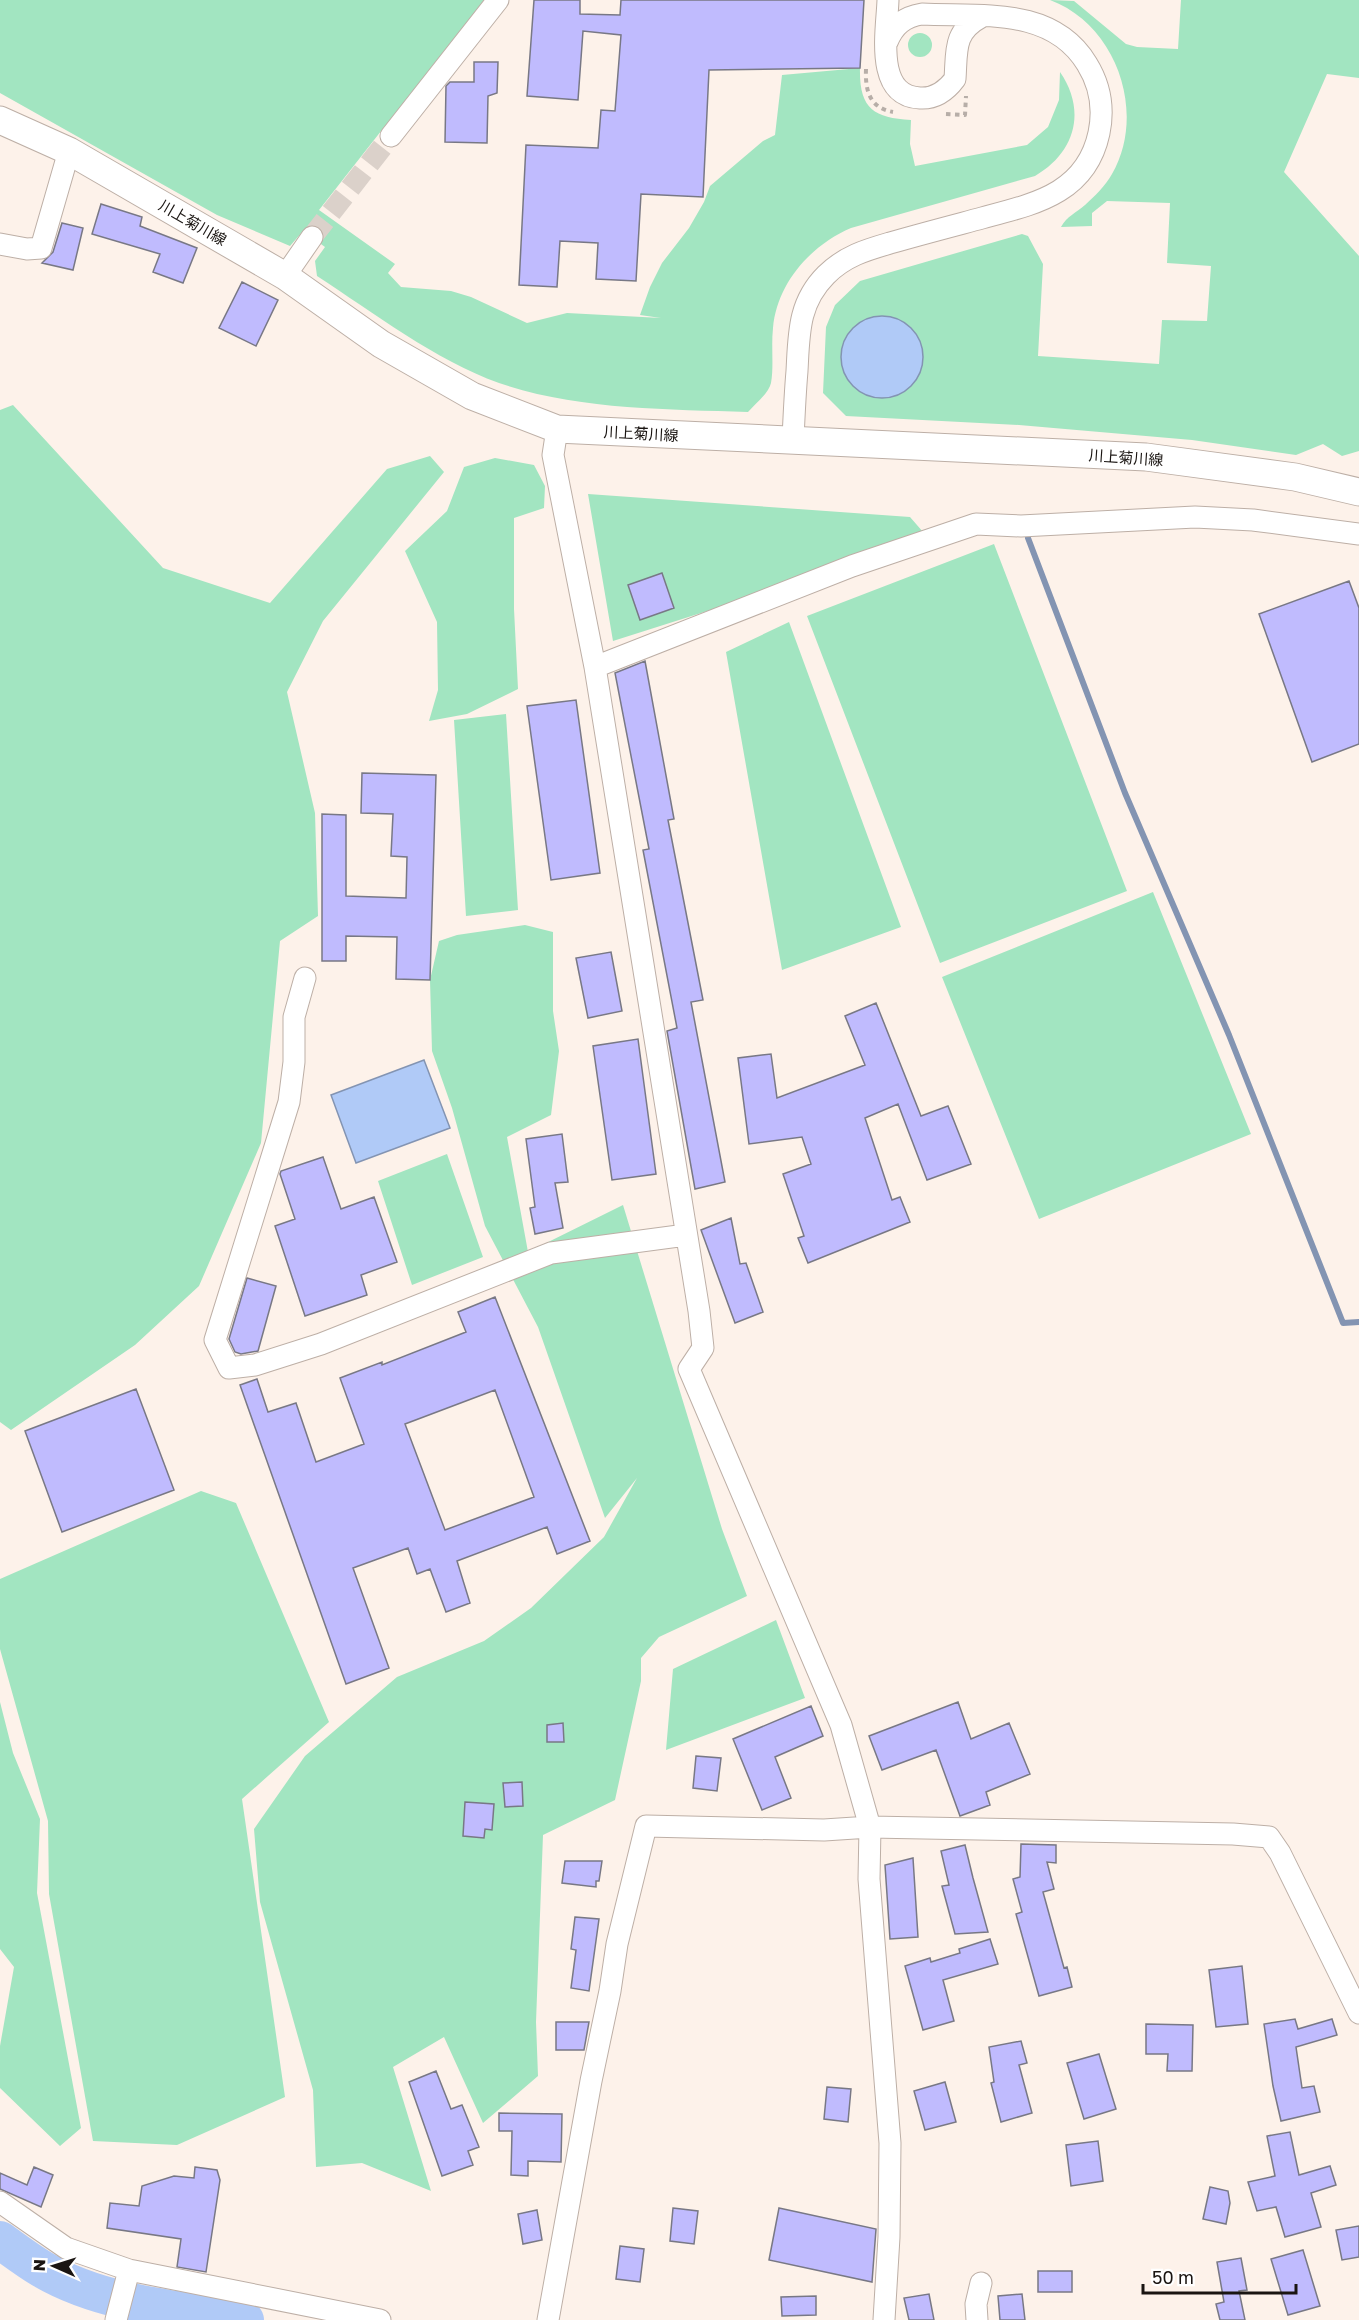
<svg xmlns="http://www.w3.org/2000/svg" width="1359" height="2320" viewBox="0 0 1359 2320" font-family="'Golos Text','Noto Sans JP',sans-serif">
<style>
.green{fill:#a2e5c1}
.water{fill:#b0caf7;stroke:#8394b2;stroke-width:1.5}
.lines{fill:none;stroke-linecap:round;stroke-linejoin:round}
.stream{stroke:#8394b2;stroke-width:6}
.river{stroke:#b0caf7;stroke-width:38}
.building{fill:#c0bbfe;stroke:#787885;stroke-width:1.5;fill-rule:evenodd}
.minor-tunnel{stroke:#dbd1ca;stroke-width:21;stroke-dasharray:21 10;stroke-linecap:butt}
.minor-casing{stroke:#bdafa6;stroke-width:23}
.major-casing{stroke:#bdafa6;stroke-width:29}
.path{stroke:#b7aea8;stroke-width:4;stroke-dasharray:4.5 4.5;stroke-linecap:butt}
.minor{stroke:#fff;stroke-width:21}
.major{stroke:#fff;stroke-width:27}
.labels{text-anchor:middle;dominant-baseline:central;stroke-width:6;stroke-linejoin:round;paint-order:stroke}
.street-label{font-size:15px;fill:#1a1512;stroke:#fff}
</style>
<rect width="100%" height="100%" fill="#fdf2ea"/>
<path class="green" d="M 0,0 L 484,0 L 319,210 L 395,264 L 388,273 L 401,287 L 451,291 L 471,297 L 527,323 L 567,313 L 661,318 L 640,315 L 650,287 L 662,263 L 689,228 L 704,202 L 710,186 L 763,141 L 775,135 L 782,75 L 860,68 C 859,108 873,118 911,120 L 910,144 L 915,166 L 1027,145 L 1048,127 L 1059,100 L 1060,72 C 1087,111 1075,153 1035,176 L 851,228 C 811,245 777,283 773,328 C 771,346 774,366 771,383 C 769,393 755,404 748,412 C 666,409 578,410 499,383 C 435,360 374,313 317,276 L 315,261 L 325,247 L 303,231 L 290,246 L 217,215 L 0,93 Z
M 1050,0 L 1074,1 L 1126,44 L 1137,47 L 1178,49 L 1181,0 L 1359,0 L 1359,78 L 1327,74 L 1284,172 L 1359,256 L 1359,451 L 1342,456 L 1323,444 L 1296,455 L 1192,440 L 1019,425 L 846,416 L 823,393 L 826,327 L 835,305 L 860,281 L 1022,234 L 1028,236 L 1043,264 L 1038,356 L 1159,364 L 1162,320 L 1207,321 L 1211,266 L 1167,263 L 1170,203 L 1107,201 L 1092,213 L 1092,226 L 1061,227 C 1067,216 1076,213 1085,205 C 1095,196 1105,186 1112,174 C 1147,113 1117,25 1050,0 Z
M908 45a12 12 0 1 1 24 0a12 12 0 1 1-24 0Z
M 13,405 L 163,568 L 270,603 L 387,469 L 430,456 L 444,472 L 323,621 L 287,692 L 315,813 L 318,916 L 280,941 L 261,1143 L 199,1286 L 135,1345 L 11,1430 L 0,1422 L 0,410 Z
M 495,458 L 534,465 L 545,486 L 544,508 L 514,518 L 514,609 L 518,689 L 467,714 L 429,721 L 438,690 L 437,622 L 405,551 L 447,511 L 464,467 Z
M 588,494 L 910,517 L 930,540 L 613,641 Z
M 994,544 L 1127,891 L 940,963 L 807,616 Z
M 789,622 L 901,927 L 782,970 L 726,652 Z
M 506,714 L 518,910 L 466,916 L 454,720 Z
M 1153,892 L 1251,1134 L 1039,1219 L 942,977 Z
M 525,925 L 553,932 L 553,1011 L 559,1051 L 551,1115 L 507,1137 L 528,1252 L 623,1205 L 722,1529 L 747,1596 L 659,1637 L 641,1658 L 641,1681 L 615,1800 L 543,1835 L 536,2022 L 538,2076 L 483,2123 L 444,2037 L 393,2067 L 431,2191 L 362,2163 L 316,2167 L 313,2090 L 260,1902 L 254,1829 L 305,1756 L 397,1677 L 484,1641 L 531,1608 L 604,1537 L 637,1478 L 605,1518 L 538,1327 L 485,1226 L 452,1108 L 432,1051 L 430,980 L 439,941 L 457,935 Z
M 447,1154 L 483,1257 L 412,1285 L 378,1181 Z
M 201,1491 L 236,1503 L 329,1722 L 242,1799 L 285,2097 L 177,2145 L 93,2141 L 49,1894 L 48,1821 L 0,1649 L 0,1579 Z
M 776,1620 L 805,1698 L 666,1750 L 673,1669 Z
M 0,1702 L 13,1753 L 40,1819 L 37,1893 L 81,2128 L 60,2146 L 0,2088 L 0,2046 L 14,1967 L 0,1949 Z"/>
<path class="water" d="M841 357a41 41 0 1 1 82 0a41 41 0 1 1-82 0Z
M 424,1060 L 450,1128 L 356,1163 L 331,1095 Z"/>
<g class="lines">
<path class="stream" d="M 1028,538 L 1125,793 L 1229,1035 L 1343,1323 L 1359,1322"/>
<path class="river" d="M 0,2240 C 14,2250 27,2260 42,2269 C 101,2304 178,2310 245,2320"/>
</g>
<path class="building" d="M 534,0 L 580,0 L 580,14 L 620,15 L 621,0 L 864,0 L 860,68 L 709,70 L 703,197 L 641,194 L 636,281 L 596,279 L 598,243 L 560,241 L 557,287 L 519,285 L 526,145 L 598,148 L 601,110 L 615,111 L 621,35 L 583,31 L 578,100 L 527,96 Z
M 474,62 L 498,62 L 497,93 L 488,96 L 487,143 L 445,142 L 446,86 L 450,82 L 474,82 Z
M 101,204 L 142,217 L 140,226 L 197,248 L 183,283 L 153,272 L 160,254 L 92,234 Z
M 62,223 L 83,228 L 73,270 L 42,263 L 53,252 Z
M 242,282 L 278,300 L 256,346 L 219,328 Z
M 662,573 L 674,608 L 640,620 L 628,585 Z
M 1349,581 L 1359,608 L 1359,744 L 1312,762 L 1259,614 Z
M 645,661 L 674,819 L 668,820 L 703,1000 L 691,1002 L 725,1182 L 695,1189 L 667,1031 L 677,1028 L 643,850 L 649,849 L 615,673 Z
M 576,700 L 600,873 L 551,880 L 527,706 Z
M 362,773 L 436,775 L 430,980 L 396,979 L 397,937 L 346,936 L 346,961 L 322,961 L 322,814 L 346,815 L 346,896 L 406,898 L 407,857 L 391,856 L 393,814 L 361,813 Z
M 611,952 L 622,1011 L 588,1018 L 576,958 Z
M 876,1003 L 921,1116 L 948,1106 L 971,1164 L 927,1180 L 898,1104 L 865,1118 L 892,1200 L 900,1197 L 910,1222 L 808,1263 L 798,1238 L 804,1236 L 783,1174 L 811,1164 L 802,1137 L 749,1144 L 738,1058 L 771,1054 L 777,1098 L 865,1065 L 845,1016 Z
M 638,1039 L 656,1174 L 612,1180 L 593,1046 Z
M 562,1134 L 568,1182 L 555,1183 L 563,1228 L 535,1234 L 530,1208 L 535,1207 L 526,1139 Z
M 323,1157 L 341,1209 L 374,1197 L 397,1262 L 361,1275 L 367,1295 L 305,1316 L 275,1226 L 295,1219 L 280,1174 L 281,1171 Z
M 731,1218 L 740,1264 L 746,1263 L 763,1312 L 735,1323 L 701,1230 Z
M 247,1278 L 276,1286 L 258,1351 L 241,1354 L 235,1352 L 229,1339 Z
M 495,1297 L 590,1541 L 557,1554 L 547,1527 L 457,1561 L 470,1603 L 446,1612 L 430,1569 L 417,1574 L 408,1548 L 353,1568 L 389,1668 L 346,1684 L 240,1385 L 257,1379 L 268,1412 L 296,1403 L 316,1462 L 364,1444 L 340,1378 L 382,1362 L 382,1365 L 466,1332 L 458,1312 ZM 495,1390 L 534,1497 L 445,1530 L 405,1424 Z
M 136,1389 L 174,1490 L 62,1532 L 25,1431 Z
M 958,1702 L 971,1739 L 1009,1723 L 1030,1774 L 986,1792 L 990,1805 L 960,1816 L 936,1750 L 882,1770 L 869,1736 Z
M 811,1706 L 823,1736 L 775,1757 L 791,1798 L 762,1810 L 733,1739 Z
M 563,1723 L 564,1742 L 547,1742 L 547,1725 Z
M 696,1756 L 721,1758 L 717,1791 L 693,1788 Z
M 522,1782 L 523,1806 L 505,1807 L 503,1783 Z
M 465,1802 L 494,1804 L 492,1830 L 485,1829 L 484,1838 L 463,1836 Z
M 1021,1844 L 1056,1845 L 1056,1863 L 1047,1862 L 1054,1889 L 1043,1892 L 1064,1968 L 1067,1967 L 1072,1987 L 1039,1996 L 1016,1914 L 1022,1912 L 1013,1879 L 1020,1877 Z
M 965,1845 L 973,1878 L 988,1932 L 955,1934 L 942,1886 L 949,1885 L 941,1851 Z
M 913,1858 L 918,1937 L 890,1939 L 885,1865 Z
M 565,1861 L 602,1861 L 599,1881 L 596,1881 L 596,1887 L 562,1883 Z
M 575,1917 L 599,1919 L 589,1991 L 571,1988 L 576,1950 L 571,1949 Z
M 990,1939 L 998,1964 L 943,1980 L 954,2021 L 923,2030 L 905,1966 L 930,1958 L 931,1962 L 960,1953 L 959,1949 Z
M 1242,1966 L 1248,2024 L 1216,2027 L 1209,1970 Z
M 1295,2019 L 1298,2029 L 1332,2019 L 1337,2035 L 1296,2047 L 1302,2088 L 1314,2086 L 1320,2112 L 1281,2121 L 1273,2086 L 1264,2024 Z
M 556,2022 L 589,2022 L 584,2050 L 556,2050 Z
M 1146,2024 L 1193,2025 L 1192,2071 L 1167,2071 L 1168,2054 L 1146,2054 Z
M 1021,2041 L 1027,2063 L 1019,2065 L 1032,2113 L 1001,2122 L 991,2083 L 994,2082 L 989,2047 Z
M 1099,2054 L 1116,2109 L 1084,2119 L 1067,2063 Z
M 436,2071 L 451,2109 L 462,2105 L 479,2147 L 468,2151 L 473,2165 L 442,2176 L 409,2082 Z
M 945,2082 L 956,2122 L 925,2130 L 914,2091 Z
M 827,2087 L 851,2089 L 848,2122 L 824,2119 Z
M 499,2113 L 562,2114 L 561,2162 L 528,2161 L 528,2176 L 511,2175 L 512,2131 L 499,2131 Z
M 1290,2132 L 1299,2175 L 1330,2166 L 1336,2185 L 1311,2193 L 1321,2227 L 1285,2237 L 1276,2207 L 1257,2211 L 1248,2182 L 1275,2176 L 1267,2136 Z
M 1098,2141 L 1103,2181 L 1071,2186 L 1066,2145 Z
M 34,2167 L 53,2175 L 41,2207 L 0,2189 L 0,2173 L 27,2185 Z
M 195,2167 L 217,2170 L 220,2180 L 206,2272 L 177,2267 L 181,2239 L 107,2228 L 110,2203 L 139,2206 L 142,2186 L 174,2176 L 194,2178 Z
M 1210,2187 L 1228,2191 L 1230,2203 L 1226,2224 L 1203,2219 Z
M 673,2208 L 698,2211 L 694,2244 L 670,2241 Z
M 779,2208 L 876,2229 L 872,2282 L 769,2260 Z
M 537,2210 L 542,2240 L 523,2244 L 518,2214 Z
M 1359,2226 L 1359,2257 L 1342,2260 L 1336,2230 Z
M 620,2246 L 644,2249 L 640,2282 L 616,2279 Z
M 1303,2250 L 1320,2306 L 1288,2315 L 1271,2259 Z
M 1241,2258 L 1247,2290 L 1239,2291 L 1245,2320 L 1220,2320 L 1216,2304 L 1224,2302 L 1217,2262 Z
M 1038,2271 L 1072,2271 L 1072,2292 L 1038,2292 Z
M 929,2294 L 934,2320 L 909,2320 L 904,2298 Z
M 1022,2294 L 1025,2320 L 1000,2320 L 998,2296 Z
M 816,2296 L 816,2315 L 782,2316 L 781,2297 Z"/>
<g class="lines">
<path class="minor-tunnel" d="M 312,237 L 391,136"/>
<g class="minor-casing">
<path id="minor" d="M 888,0 C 887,30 874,96 920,98 C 935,99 946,91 955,79 C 957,51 953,32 981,17
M 391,136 L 498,0
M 0,244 L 27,249 L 41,248 L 69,151
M 285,276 L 312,237
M 557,429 L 553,455 L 595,667 L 699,1311 L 703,1348 L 689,1369 L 841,1725 L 870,1827 L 869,1879 L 890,2143 L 889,2237 L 884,2320
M 793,439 C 794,417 795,394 797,371 C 799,334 798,303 826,275 C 845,256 866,250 890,243 C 921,234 952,226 982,218 C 1034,204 1086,194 1099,133 C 1104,109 1100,85 1087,64 C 1052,6 980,17 922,14 C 904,17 894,25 887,42
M 595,667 L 852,566 L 976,524 L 1021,526 L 1195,517 L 1253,520 L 1359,534
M 305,978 L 294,1017 L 294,1062 L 289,1102 L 215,1340 L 229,1368 L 255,1365 L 321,1344 L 551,1253 L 686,1235
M 0,2202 L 66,2248 L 129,2270 L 116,2320
M 129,2270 L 380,2320
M 548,2320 L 591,2081 L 610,1991 L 617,1944 L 646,1826 L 824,1830 L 870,1827 L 1233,1834 L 1269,1837 L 1280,1853 L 1359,2013
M 977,2320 L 976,2304 L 981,2283"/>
</g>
<g class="major-casing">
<path id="major" d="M 0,120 L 69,151 L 285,276 L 381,344 L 472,396 L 557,429 L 1146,457 L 1295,477 L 1359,492"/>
</g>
<path class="path" d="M 866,69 C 865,91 870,108 893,112
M 946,114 L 965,115 L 966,96"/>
<use href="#minor" class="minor"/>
<use href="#major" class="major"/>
</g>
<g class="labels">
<g class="street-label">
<text transform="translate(193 222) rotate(30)">川上菊川線</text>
<text transform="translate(641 433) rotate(3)">川上菊川線</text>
<text transform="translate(1126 457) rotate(4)">川上菊川線</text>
</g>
</g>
<g transform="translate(54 2266) rotate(273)" stroke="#ffffff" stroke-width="4.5" paint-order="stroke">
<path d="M0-4.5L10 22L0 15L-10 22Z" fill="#1a1512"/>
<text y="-9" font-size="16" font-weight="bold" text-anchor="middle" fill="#1a1512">N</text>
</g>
<path d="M1143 2284v9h153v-9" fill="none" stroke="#1a1512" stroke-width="3"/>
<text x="1152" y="2284" font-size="18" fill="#1a1512" stroke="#ffffff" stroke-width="4.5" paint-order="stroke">50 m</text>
</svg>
